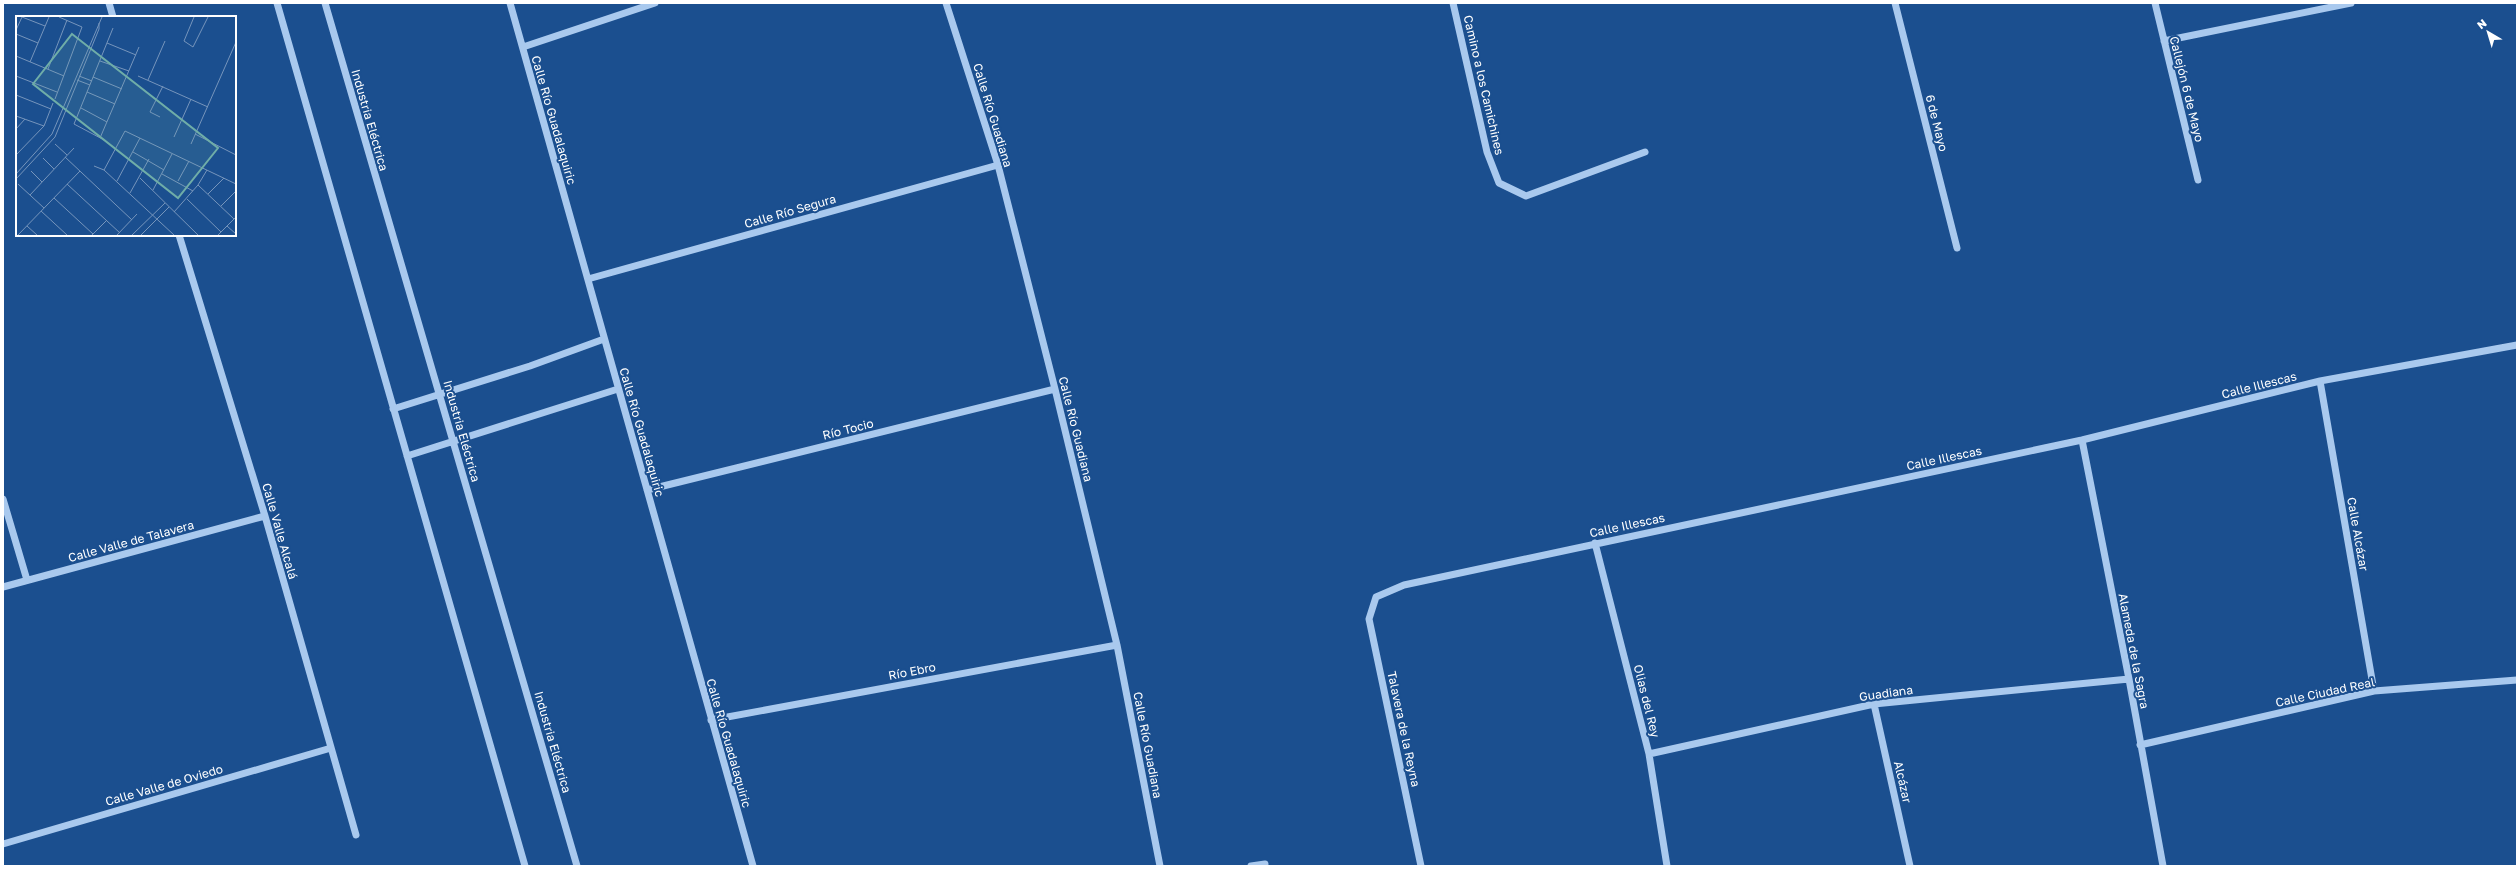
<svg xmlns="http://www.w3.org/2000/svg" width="2520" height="869" viewBox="0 0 2520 869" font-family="'Golos Text',sans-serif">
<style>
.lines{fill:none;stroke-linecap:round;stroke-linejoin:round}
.minor{stroke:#a9c9ee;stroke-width:7}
.labels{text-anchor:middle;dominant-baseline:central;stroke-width:4;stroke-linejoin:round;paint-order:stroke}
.street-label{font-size:12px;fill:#fff;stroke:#1b4f8f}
.inset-road{fill:none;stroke:#7695bc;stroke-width:1}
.view{fill:#6fada8;fill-opacity:0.15;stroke:#6fada8;stroke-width:2}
.inset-edge{fill:none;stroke:#fff;stroke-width:2}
</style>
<rect width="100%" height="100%" fill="#1b4f8f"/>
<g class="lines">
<path class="minor" d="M 109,3 L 113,17
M 277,3 L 525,866
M 325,3 L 577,866
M 510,3 L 753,866
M 946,3 L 998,165 L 1055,389 L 1117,645 L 1160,866
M 1453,3 L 1487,152 L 1499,183 L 1526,196 L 1645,152
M 1895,3 L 1957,248
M 2155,3 L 2198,180
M 2164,41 L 2351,3
M 523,47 L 655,3
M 179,235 L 265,516 L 356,835
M 588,279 L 998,165
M 2320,381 L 2374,691
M 393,409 L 530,366 L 604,339
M 2082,440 L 2129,679 L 2163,866
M 407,456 L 618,389
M 647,490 L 1055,389
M 3,499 L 27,580
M 1595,543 L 1649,754 L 1667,866
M 3,587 L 265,516
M 1874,704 L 1910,866
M 711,720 L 1117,645
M 2140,745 L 2374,691 L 2517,680
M 1649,754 L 1874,704 L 2129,679
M 3,844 L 331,748
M 1251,866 L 1265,864
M 1421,866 L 1369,619 L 1376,597 L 1404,585 L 2082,440 L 2320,381 L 2517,345"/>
</g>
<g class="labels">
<g class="street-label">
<text transform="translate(1484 85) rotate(77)">Camino a los Camichines</text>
<text transform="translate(2187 89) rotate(76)">Callejón 6 de Mayo</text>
<text transform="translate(993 115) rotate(73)">Calle Río Guadiana</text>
<text transform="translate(370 120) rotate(74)">Industria Eléctrica</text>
<text transform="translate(554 120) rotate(74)">Calle Río Guadalaquiric</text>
<text transform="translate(1937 123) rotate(76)">6 de Mayo</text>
<text transform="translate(790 211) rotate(-16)">Calle Río Segura</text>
<text transform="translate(2259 385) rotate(-14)">Calle Illescas</text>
<text transform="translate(848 429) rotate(-14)">Río Tocio</text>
<text transform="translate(1076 429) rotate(76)">Calle Río Guadiana</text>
<text transform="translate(462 431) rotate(74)">Industria Eléctrica</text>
<text transform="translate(642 432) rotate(74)">Calle Río Guadalaquiric</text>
<text transform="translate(1944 458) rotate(-12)">Calle Illescas</text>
<text transform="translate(1627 525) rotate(-12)">Calle Illescas</text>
<text transform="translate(280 531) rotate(74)">Calle Valle Alcalá</text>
<text transform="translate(2358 534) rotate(80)">Calle Alcázar</text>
<text transform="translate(131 541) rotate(-15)">Calle Valle de Talavera</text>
<text transform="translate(2134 651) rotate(79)">Alameda de la Sagra</text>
<text transform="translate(912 671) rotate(-11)">Río Ebro</text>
<text transform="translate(2325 692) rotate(-12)">Calle Ciudad Real</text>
<text transform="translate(1886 693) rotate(-8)">Guadiana</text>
<text transform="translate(1647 701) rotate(76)">Olias del Rey</text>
<text transform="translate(1404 729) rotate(78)">Talavera de la Reyna</text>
<text transform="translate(553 742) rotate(74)">Industria Eléctrica</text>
<text transform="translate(729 743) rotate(74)">Calle Río Guadalaquiric</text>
<text transform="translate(1148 745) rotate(79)">Calle Río Guadiana</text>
<text transform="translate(1903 782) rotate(77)">Alcázar</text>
<text transform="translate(164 785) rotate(-16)">Calle Valle de Oviedo</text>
</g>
</g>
<g transform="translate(16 16)">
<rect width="220" height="220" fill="#1b4f8f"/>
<path class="inset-road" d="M 6,1 L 29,10M 178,1 L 168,25 L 177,31 L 192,1M 0,14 L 6,1M 0,18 L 22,27M 91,27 L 120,39M 0,40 L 48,60M 84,45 L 113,55M 14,46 L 33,1M 32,53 L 51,4M 0,60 L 41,76M 63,60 L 76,65M 122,60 L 192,91M 77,61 L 106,73M 61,64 L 74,69M 132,64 L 149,25M 71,76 L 99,88M 0,79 L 35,93M 39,83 L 66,11 L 43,1M 65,92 L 91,106M 0,100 L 28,110M 144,101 L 134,96 L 147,70M 0,113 L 9,103M 179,118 L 220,139M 158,121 L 175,83M 84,122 L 123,31M 90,125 L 58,108 L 97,12M 39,128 L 51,139M 175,128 L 220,26M 117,136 L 148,154M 0,139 L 28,110 L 37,87M 49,141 L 116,204M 27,142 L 38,153M 78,150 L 88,154 L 158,219M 88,154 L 109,115 L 220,168M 15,155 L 26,166M 0,158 L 36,118 L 86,1M 146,158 L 177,175M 124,162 L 182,219M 0,163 L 39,121 L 83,13 L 83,7M 101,165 L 124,122M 162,165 L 173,145M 2,168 L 28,192M 51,168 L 104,217M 182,169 L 218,203M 137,174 L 156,138M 114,177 L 133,143M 192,178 L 208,162M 14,179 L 58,132M 38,182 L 77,218M 171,183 L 205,216M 205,190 L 220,175M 25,195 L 51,219M 158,196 L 182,169 L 191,154M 11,210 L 21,219M 211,210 L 220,218M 2,219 L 64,155M 76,219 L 91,204M 101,219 L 121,198M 116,219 L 149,187M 125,219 L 153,191M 202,219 L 220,201"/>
<path class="view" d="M 56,18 L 202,132 L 162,182 L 17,68 Z"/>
<rect width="220" height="220" class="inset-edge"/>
</g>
<rect width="2520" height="869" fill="none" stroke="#ffffff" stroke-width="8"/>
<g transform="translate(2488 32) rotate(322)" stroke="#1b4f8f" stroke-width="3" paint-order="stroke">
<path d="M0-3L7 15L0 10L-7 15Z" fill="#ffffff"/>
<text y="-6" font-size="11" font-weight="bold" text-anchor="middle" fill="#ffffff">N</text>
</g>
</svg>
